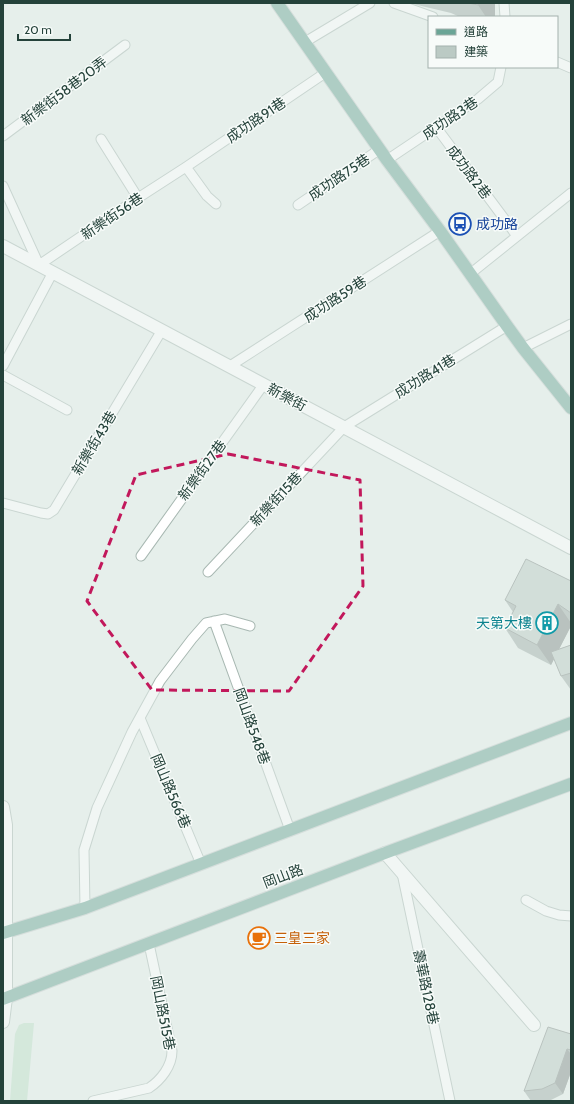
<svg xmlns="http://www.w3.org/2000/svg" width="574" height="1104" viewBox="0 0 574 1104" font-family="Cabin,'Noto Sans TC',sans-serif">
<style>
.green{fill:#bfe0c8}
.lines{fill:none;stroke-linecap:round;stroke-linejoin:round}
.service-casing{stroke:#a8b8b2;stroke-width:11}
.minor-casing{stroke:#a8b8b2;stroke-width:14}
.tertiary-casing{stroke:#a8b8b2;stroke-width:14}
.primary-casing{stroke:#c2cac8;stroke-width:14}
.service{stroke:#fff;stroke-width:9}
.minor{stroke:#fff;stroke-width:12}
.tertiary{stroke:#fff;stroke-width:12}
.primary{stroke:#6aa596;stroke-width:12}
.wall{fill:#a1aea9}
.shaded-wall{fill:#838d89}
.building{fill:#bbcac4;stroke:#838d89}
.marked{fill:none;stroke:#c2185b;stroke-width:3;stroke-dasharray:8 5;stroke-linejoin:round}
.labels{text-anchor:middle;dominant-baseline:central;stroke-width:3;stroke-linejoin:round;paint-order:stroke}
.street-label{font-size:14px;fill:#24423a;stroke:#f7fbf9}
.transit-label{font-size:14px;fill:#164399;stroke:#f7fbf9;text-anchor:start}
.culture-label{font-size:14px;fill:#0d838f;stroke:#f7fbf9;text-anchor:end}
.food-label{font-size:14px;fill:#c56008;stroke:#f7fbf9;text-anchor:start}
</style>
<rect width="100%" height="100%" fill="#e6efeb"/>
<path class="green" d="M 24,1023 L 34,1023 L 27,1101 L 10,1101 L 15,1034 L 19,1025 Z"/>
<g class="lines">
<g class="service-casing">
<path id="service" d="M 394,3 L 433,17
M 504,3 L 505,17
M 305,42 L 370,3
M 557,62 L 571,68
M 436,127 L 517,236
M 3,136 L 125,45
M 101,139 L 138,198
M 387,160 L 478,99 L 498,82 L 501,67
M 186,167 L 207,196 L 216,204
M 3,186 L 39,265 L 138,198 L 186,167 L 325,73
M 298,205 L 380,149
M 470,274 L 571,193
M 523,348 L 571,324
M 3,366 L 53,272
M 230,366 L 440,231
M 3,375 L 67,410
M 3,503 L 41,513 L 48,514 L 54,510 L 162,330
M 141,556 L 264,384
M 208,572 L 344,427 L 507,326
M 214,621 L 290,830
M 140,718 L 201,864
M 402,873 L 450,1101
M 526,900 L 546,911 L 559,915 L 571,916
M 85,908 L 84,850 L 97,808 L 132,732 L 160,681 L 192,639 L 206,623 L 225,619 L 250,626
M 93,1101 L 149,1088 C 161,1080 172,1066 172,1051 L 149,944"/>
</g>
<g class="minor-casing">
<path id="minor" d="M 385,853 L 534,1025"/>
</g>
<g class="tertiary-casing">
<path id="tertiary" d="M 3,246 L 571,548
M 3,807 L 6,825 L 6,998 L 3,1022"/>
</g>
<g class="primary-casing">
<path id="primary" d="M 277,3 L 387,160 L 440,231 L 507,326 L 523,348 L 571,408
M 3,933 L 85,908 L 571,723
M 3,999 L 385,853 L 571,784"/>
</g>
<use href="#service" class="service"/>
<use href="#minor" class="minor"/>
<use href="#tertiary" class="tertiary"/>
<use href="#primary" class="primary"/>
</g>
<path class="wall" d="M 409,3 L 495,3 L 495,17 L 460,17 L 451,13 Z
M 571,581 L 571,626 L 559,649 L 571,645 L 571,690 L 561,676 L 554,659 L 551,665 L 518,648 L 505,628 L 513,612 L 505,600 Z
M 571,1034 L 571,1072 L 563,1094 L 551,1100 L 531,1101 L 524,1091 Z"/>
<path class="shaded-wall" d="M 478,3 L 495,3 L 495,17 L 486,17 L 478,5 Z
M 558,604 L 571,623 L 571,626 L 551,665 L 537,645 Z
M 567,1049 L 571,1054 L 571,1072 L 563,1094 L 555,1083 Z"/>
<path class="building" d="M 468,3 L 478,3 L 478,5 Z
M 526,559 L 571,581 L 571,613 L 558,604 L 537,645 L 505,628 L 516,606 L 505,600 Z
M 571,645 L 571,673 L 561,676 L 551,652 Z
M 548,1027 L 571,1034 L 571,1050 L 567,1049 L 555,1083 L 542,1089 L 524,1091 Z"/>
<path d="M0 0H574V1104H0ZM 228,454 L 360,480 L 363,586 L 289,691 L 152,690 L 87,601 L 136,475 Z" fill="#e6efeb" fill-opacity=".55" fill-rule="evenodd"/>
<path class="marked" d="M 228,454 L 360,480 L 363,586 L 289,691 L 152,690 L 87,601 L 136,475 Z"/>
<defs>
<g id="bus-ring" transform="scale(1.15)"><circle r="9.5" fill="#f7fbf9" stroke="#1a4fb4" stroke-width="1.5"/><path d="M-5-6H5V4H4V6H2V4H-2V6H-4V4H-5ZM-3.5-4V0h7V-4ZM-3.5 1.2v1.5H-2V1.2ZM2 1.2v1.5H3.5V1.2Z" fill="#1a4fb4"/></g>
<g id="building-ring" transform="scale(1.15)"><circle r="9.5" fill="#f7fbf9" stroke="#0f9aa8" stroke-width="1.5"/><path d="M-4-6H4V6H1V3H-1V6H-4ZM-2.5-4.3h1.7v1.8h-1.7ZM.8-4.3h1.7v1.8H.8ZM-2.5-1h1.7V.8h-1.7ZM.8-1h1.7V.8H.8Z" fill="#0f9aa8"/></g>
<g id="cafe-ring" transform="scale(1.15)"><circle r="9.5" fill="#f7fbf9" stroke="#e8710a" stroke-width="1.5"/><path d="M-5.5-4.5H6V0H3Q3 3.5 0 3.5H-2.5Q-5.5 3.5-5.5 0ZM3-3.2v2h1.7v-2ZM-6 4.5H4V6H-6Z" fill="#e8710a"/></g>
</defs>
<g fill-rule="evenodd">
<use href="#bus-ring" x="460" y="224"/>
<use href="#building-ring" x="547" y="623"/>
<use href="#cafe-ring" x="259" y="938"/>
</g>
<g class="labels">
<g class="street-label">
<text transform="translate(64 91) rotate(-37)">新樂街58巷20弄</text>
<text transform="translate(450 118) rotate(-34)">成功路3巷</text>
<text transform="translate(256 120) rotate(-34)">成功路91巷</text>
<text transform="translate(469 172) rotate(53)">成功路2巷</text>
<text transform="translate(339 177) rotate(-34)">成功路75巷</text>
<text transform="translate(112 216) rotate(-34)">新樂街56巷</text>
<text transform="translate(335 299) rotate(-33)">成功路59巷</text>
<text transform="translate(425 376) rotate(-32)">成功路41巷</text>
<text transform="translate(287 397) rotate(28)">新樂街</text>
<text transform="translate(94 443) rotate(-59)">新樂街43巷</text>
<text transform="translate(202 470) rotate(-54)">新樂街27巷</text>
<text transform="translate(276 499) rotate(-47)">新樂街15巷</text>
<text transform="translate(252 726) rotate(70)">岡山路548巷</text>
<text transform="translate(171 791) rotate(67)">岡山路566巷</text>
<text transform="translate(283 876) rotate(-21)">岡山路</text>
<text transform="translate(426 987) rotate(78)">壽華路128巷</text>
<text transform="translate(163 1013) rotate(79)">岡山路515巷</text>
</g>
<g class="transit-label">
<text x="476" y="224">成功路</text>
</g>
<g class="culture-label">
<text x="532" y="623">天第大樓</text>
</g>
<g class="food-label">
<text x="274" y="938">三皇三家</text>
</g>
</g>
<rect width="574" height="1104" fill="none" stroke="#24423a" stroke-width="8"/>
<rect x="428" y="16" width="130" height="52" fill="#f7fbf9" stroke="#a3b1ad"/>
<rect x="436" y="29" width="20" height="6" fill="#6aa596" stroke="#a3b1ad"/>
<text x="464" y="36" font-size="12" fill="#24423a">道路</text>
<rect x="436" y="46" width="20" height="12" fill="#bbcac4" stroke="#a3b1ad"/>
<text x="464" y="56" font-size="12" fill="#24423a">建築</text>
<path d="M18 34v6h52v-6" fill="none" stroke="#24423a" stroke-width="2"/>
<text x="24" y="34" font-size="12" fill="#24423a" stroke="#f7fbf9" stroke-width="3" paint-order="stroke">20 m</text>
</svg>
